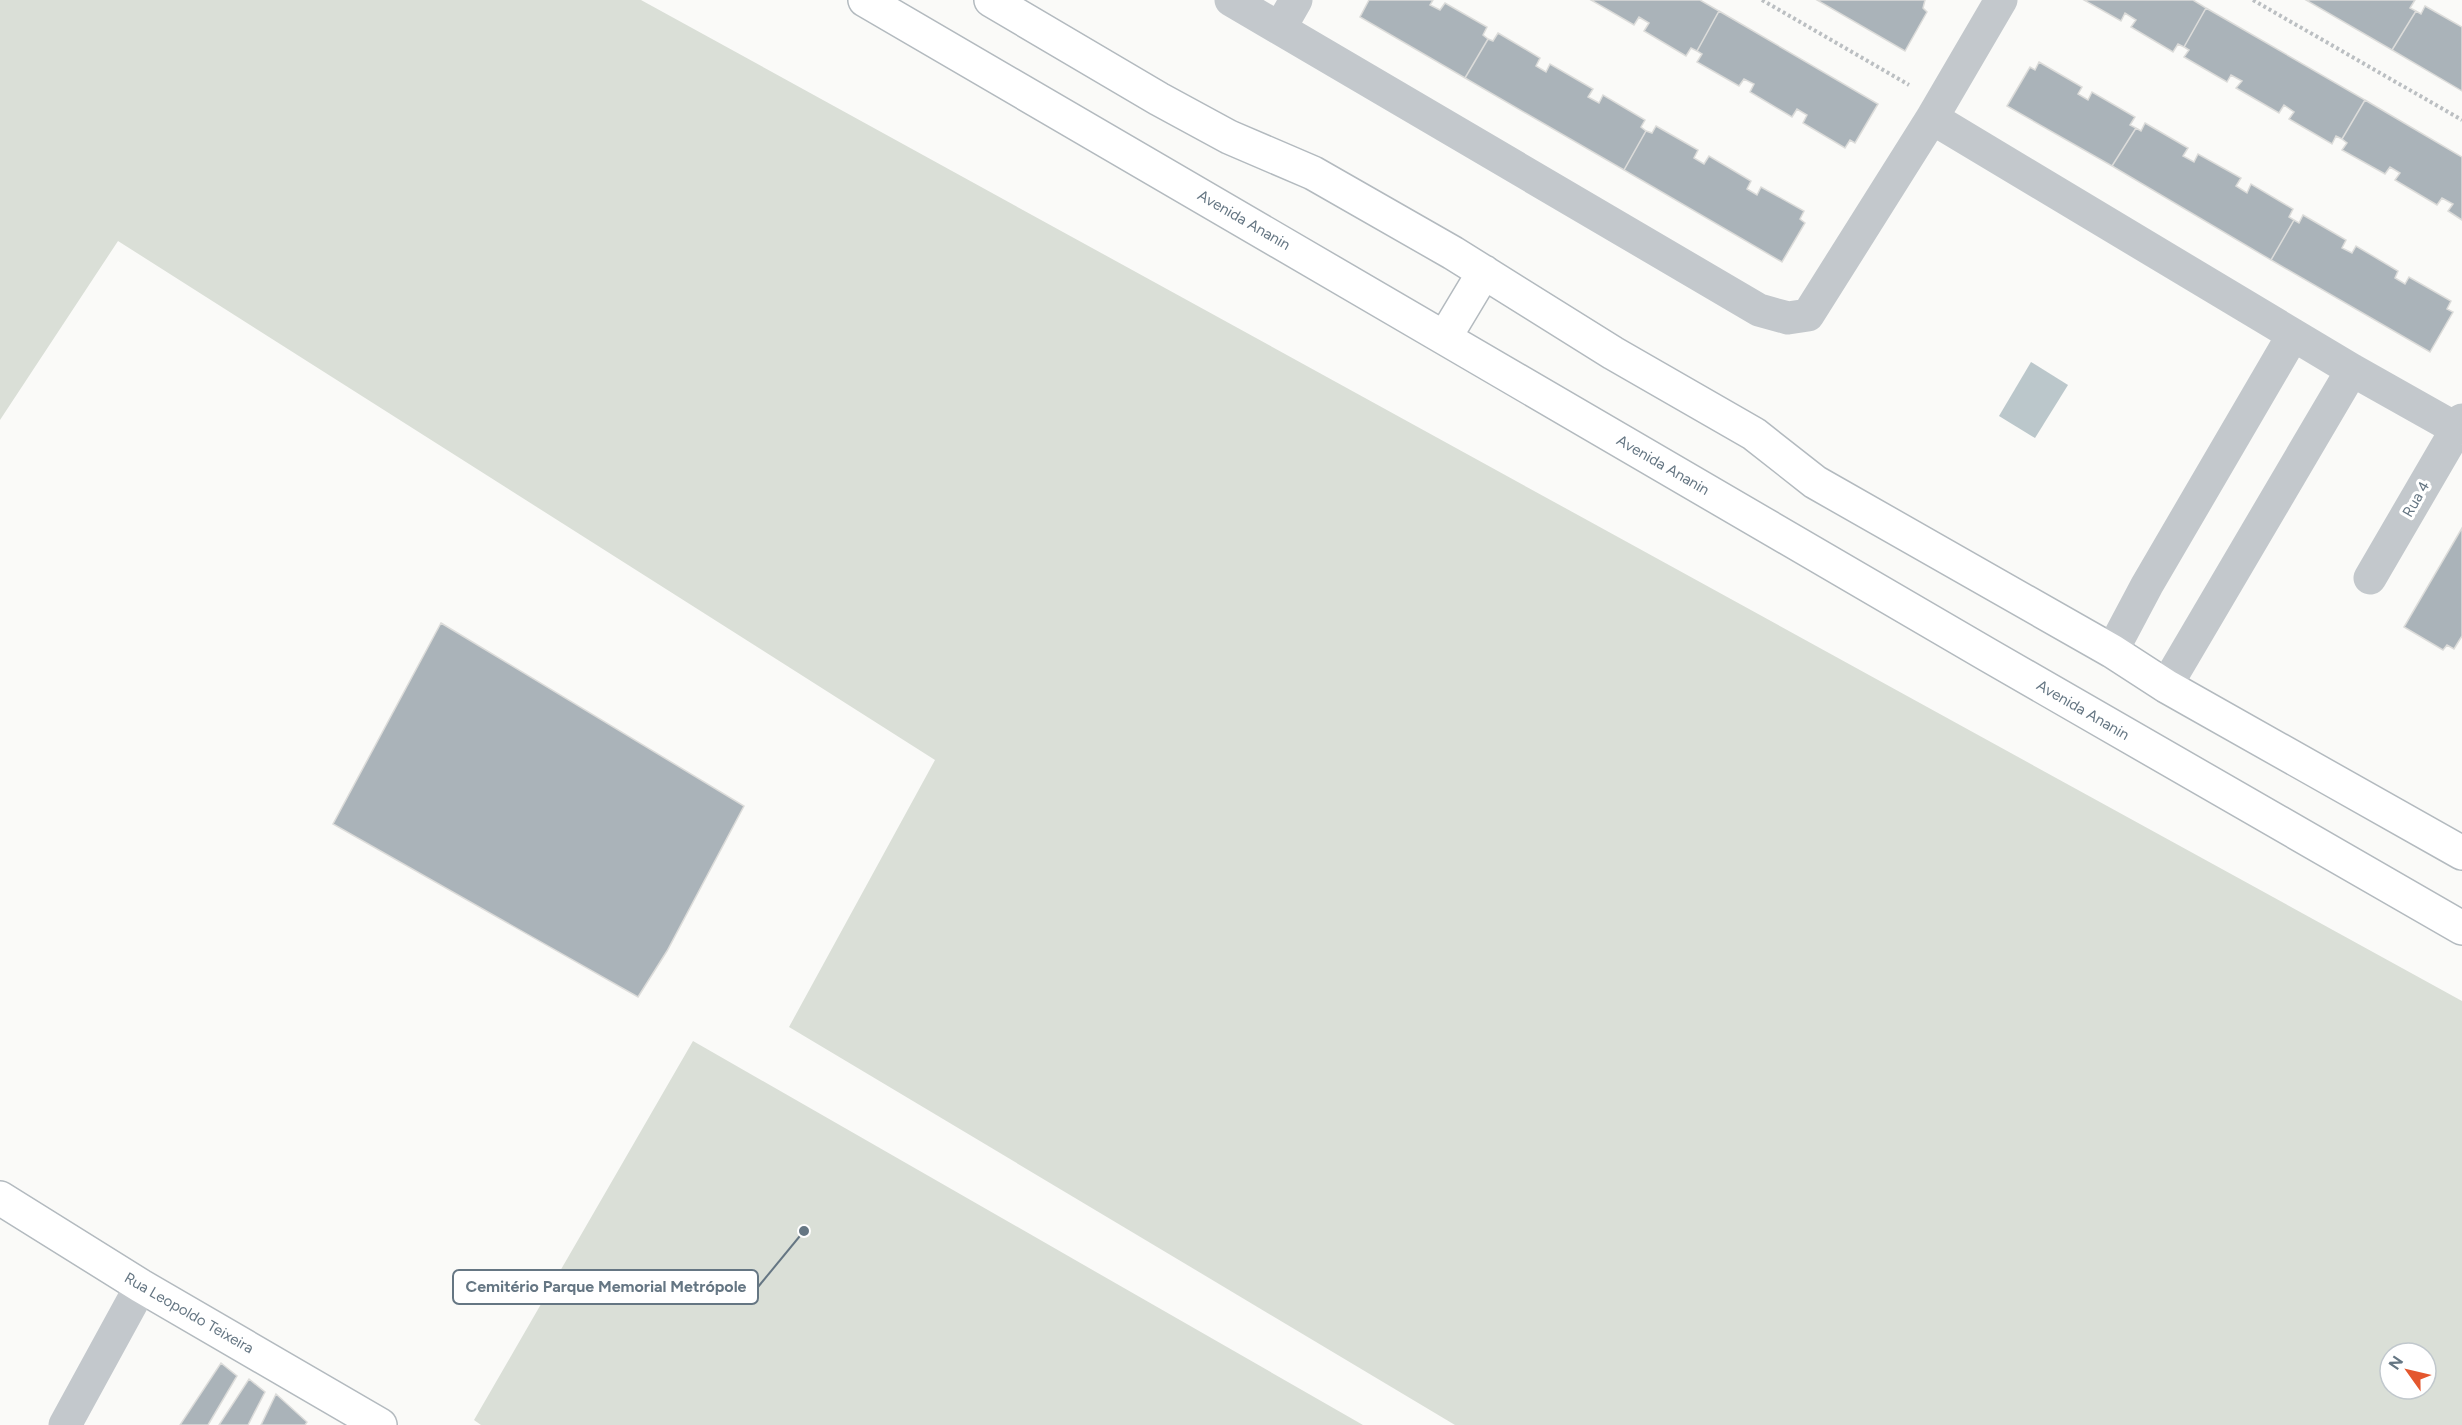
<svg xmlns="http://www.w3.org/2000/svg" width="2462" height="1425" viewBox="0 0 2462 1425" font-family="Figtree,sans-serif">
<style>
.green{fill:#dadfd7;fill-rule:evenodd}
.water{fill:#bbc7cb}
.building{fill:#aab3b9;stroke:#dcdcda;stroke-width:1.5}
.lines{fill:none;stroke-linecap:round;stroke-linejoin:round}
.secondary-casing{stroke:#b3babf;stroke-width:36}
.path{stroke:#bbbfc2;stroke-width:4;stroke-dasharray:3 3;stroke-linecap:butt}
.minor{stroke:#c3c8cc;stroke-width:33}
.secondary{stroke:#fff;stroke-width:33}
.labels{text-anchor:middle;dominant-baseline:central;stroke-width:6;stroke-linejoin:round;paint-order:stroke}
.street-label{font-size:15px;fill:#657683;stroke:#fff}
.leader{fill:none;stroke:#657683;stroke-width:2}
.callout-dot{fill:#657683;stroke:#fff;stroke-width:2}
.callout{fill:#fff;stroke:#657683;stroke-width:2}
.callout-label{font-size:16px;text-anchor:middle;font-weight:bold;fill:#657683}
</style>
<rect width="100%" height="100%" fill="#fafaf8"/>
<path class="green" d="M 0,0 L 641,0 L 2462,1001 L 2462,1425 L 1455,1425 L 789,1027 L 935,760 L 118,241 L 0,420 ZM 2390,1353 L 2426,1353 L 2426,1389 L 2390,1389 Z
M 693,1041 L 1363,1425 L 481,1425 L 474,1420 Z"/>
<path class="water" d="M 2031,362 L 2068,385 L 2035,438 L 1999,416 Z"/>
<path class="building" d="M 1369,0 L 1433,0 L 1430,5 L 1440,10 L 1445,3 L 1487,27 L 1483,35 L 1488,39 L 1465,78 L 1360,17 Z
M 1591,0 L 1700,0 L 1719,11 L 1697,51 L 1691,48 L 1686,56 L 1644,31 L 1649,23 L 1639,17 L 1634,25 Z
M 1817,0 L 1925,0 L 1923,8 L 1927,12 L 1905,51 Z
M 2084,0 L 2193,0 L 2206,8 L 2184,47 L 2178,44 L 2173,52 L 2131,27 L 2136,20 L 2125,13 L 2121,21 Z
M 2306,0 L 2415,0 L 2410,8 L 2416,11 L 2392,50 Z
M 2425,6 L 2462,27 L 2462,91 L 2392,50 L 2416,11 L 2421,14 Z
M 2206,8 L 2365,100 L 2342,139 L 2336,136 L 2332,144 L 2289,119 L 2294,112 L 2284,105 L 2279,113 L 2236,88 L 2242,81 L 2231,75 L 2227,82 L 2184,57 L 2189,50 L 2184,47 Z
M 1719,11 L 1878,104 L 1855,143 L 1850,140 L 1845,148 L 1803,123 L 1807,115 L 1797,109 L 1792,117 L 1750,92 L 1754,84 L 1744,79 L 1739,86 L 1697,62 L 1702,54 L 1697,51 Z
M 1498,33 L 1540,58 L 1536,66 L 1546,72 L 1550,64 L 1593,89 L 1588,97 L 1599,103 L 1603,95 L 1645,120 L 1641,127 L 1646,131 L 1624,170 L 1465,78 L 1488,39 L 1493,41 Z
M 2039,62 L 2082,87 L 2078,94 L 2088,100 L 2092,92 L 2135,117 L 2130,125 L 2136,128 L 2112,166 L 2007,106 L 2030,67 L 2035,70 Z
M 2365,100 L 2462,157 L 2462,220 L 2448,211 L 2453,204 L 2442,198 L 2437,205 L 2395,180 L 2400,173 L 2390,167 L 2385,174 L 2342,150 L 2347,143 L 2342,139 Z
M 2145,123 L 2188,148 L 2183,156 L 2194,162 L 2198,154 L 2241,178 L 2236,186 L 2247,193 L 2251,184 L 2293,209 L 2289,217 L 2294,220 L 2271,260 L 2112,166 L 2136,128 L 2141,131 Z
M 1656,126 L 1698,150 L 1694,158 L 1704,164 L 1709,156 L 1751,181 L 1747,189 L 1757,195 L 1761,187 L 1804,211 L 1800,219 L 1805,223 L 1782,262 L 1624,170 L 1646,131 L 1652,133 Z
M 2303,215 L 2346,240 L 2342,248 L 2352,253 L 2356,246 L 2398,271 L 2395,278 L 2405,284 L 2409,277 L 2451,301 L 2447,309 L 2453,312 L 2430,352 L 2271,260 L 2294,220 L 2299,223 Z
M 2462,528 L 2462,636 L 2454,649 L 2447,645 L 2443,650 L 2404,627 Z
M 441,623 L 744,806 L 667,951 L 638,997 L 333,824 Z
M 221,1363 L 237,1376 L 208,1425 L 180,1425 Z
M 249,1379 L 265,1392 L 248,1425 L 219,1425 Z
M 276,1394 L 307,1422 L 305,1425 L 261,1425 Z"/>
<g class="lines">
<g class="secondary-casing">
<path id="secondary" d="M 865,0 L 1988,655 L 2462,928
M 991,0 L 1159,99 L 1229,137 L 1313,173 L 1453,253 L 1613,353 L 1754,434 L 1815,482 L 2112,651 L 2166,686 L 2462,853
M 1445,337 L 1484,272
M 0,1198 L 141,1286 L 380,1425"/>
</g>
<path class="path" d="M 1762,0 L 1909,85
M 2253,0 L 2462,120"/>
<path class="minor" d="M 1231,0 L 1759,310 L 1788,318 L 1808,315 L 1932,118 L 2001,0
M 1280,28 L 1296,0
M 1932,118 L 2352,370 L 2457,429
M 2370,578 L 2462,420
M 2112,651 L 2147,585 L 2293,335
M 2166,686 L 2352,370
M 65,1425 L 141,1286"/>
<use href="#secondary" class="secondary"/>
</g>
<g class="labels">
<g class="street-label">
<text transform="translate(1244 220) rotate(30)">Avenida Ananin</text>
<text transform="translate(1663 465) rotate(30)">Avenida Ananin</text>
<text transform="translate(2416 499) rotate(-60)">Rua 4</text>
<text transform="translate(2083 710) rotate(30)">Avenida Ananin</text>
<text transform="translate(189 1313) rotate(30)">Rua Leopoldo Teixeira</text>
</g>
</g>
<path class="leader" d="M804 1231L758 1287"/>
<circle class="callout-dot" cx="804" cy="1231" r="6"/>
<rect class="callout" x="453" y="1270" width="305" height="34" rx="6"/>
<g class="callout-label">
<text x="606" y="1292">Cemitério Parque Memorial Metrópole</text>
</g>
<g transform="translate(2408 1371) rotate(304)"><circle r="28" fill="#ffffff" stroke="#c1c8cd" stroke-width="1.5"/>
<path d="M0-4.5L10 22L0 15L-10 22Z" fill="#e4572e"/>
<text y="-9" font-size="16" font-weight="bold" text-anchor="middle" fill="#657683">N</text>
</g>
</svg>
